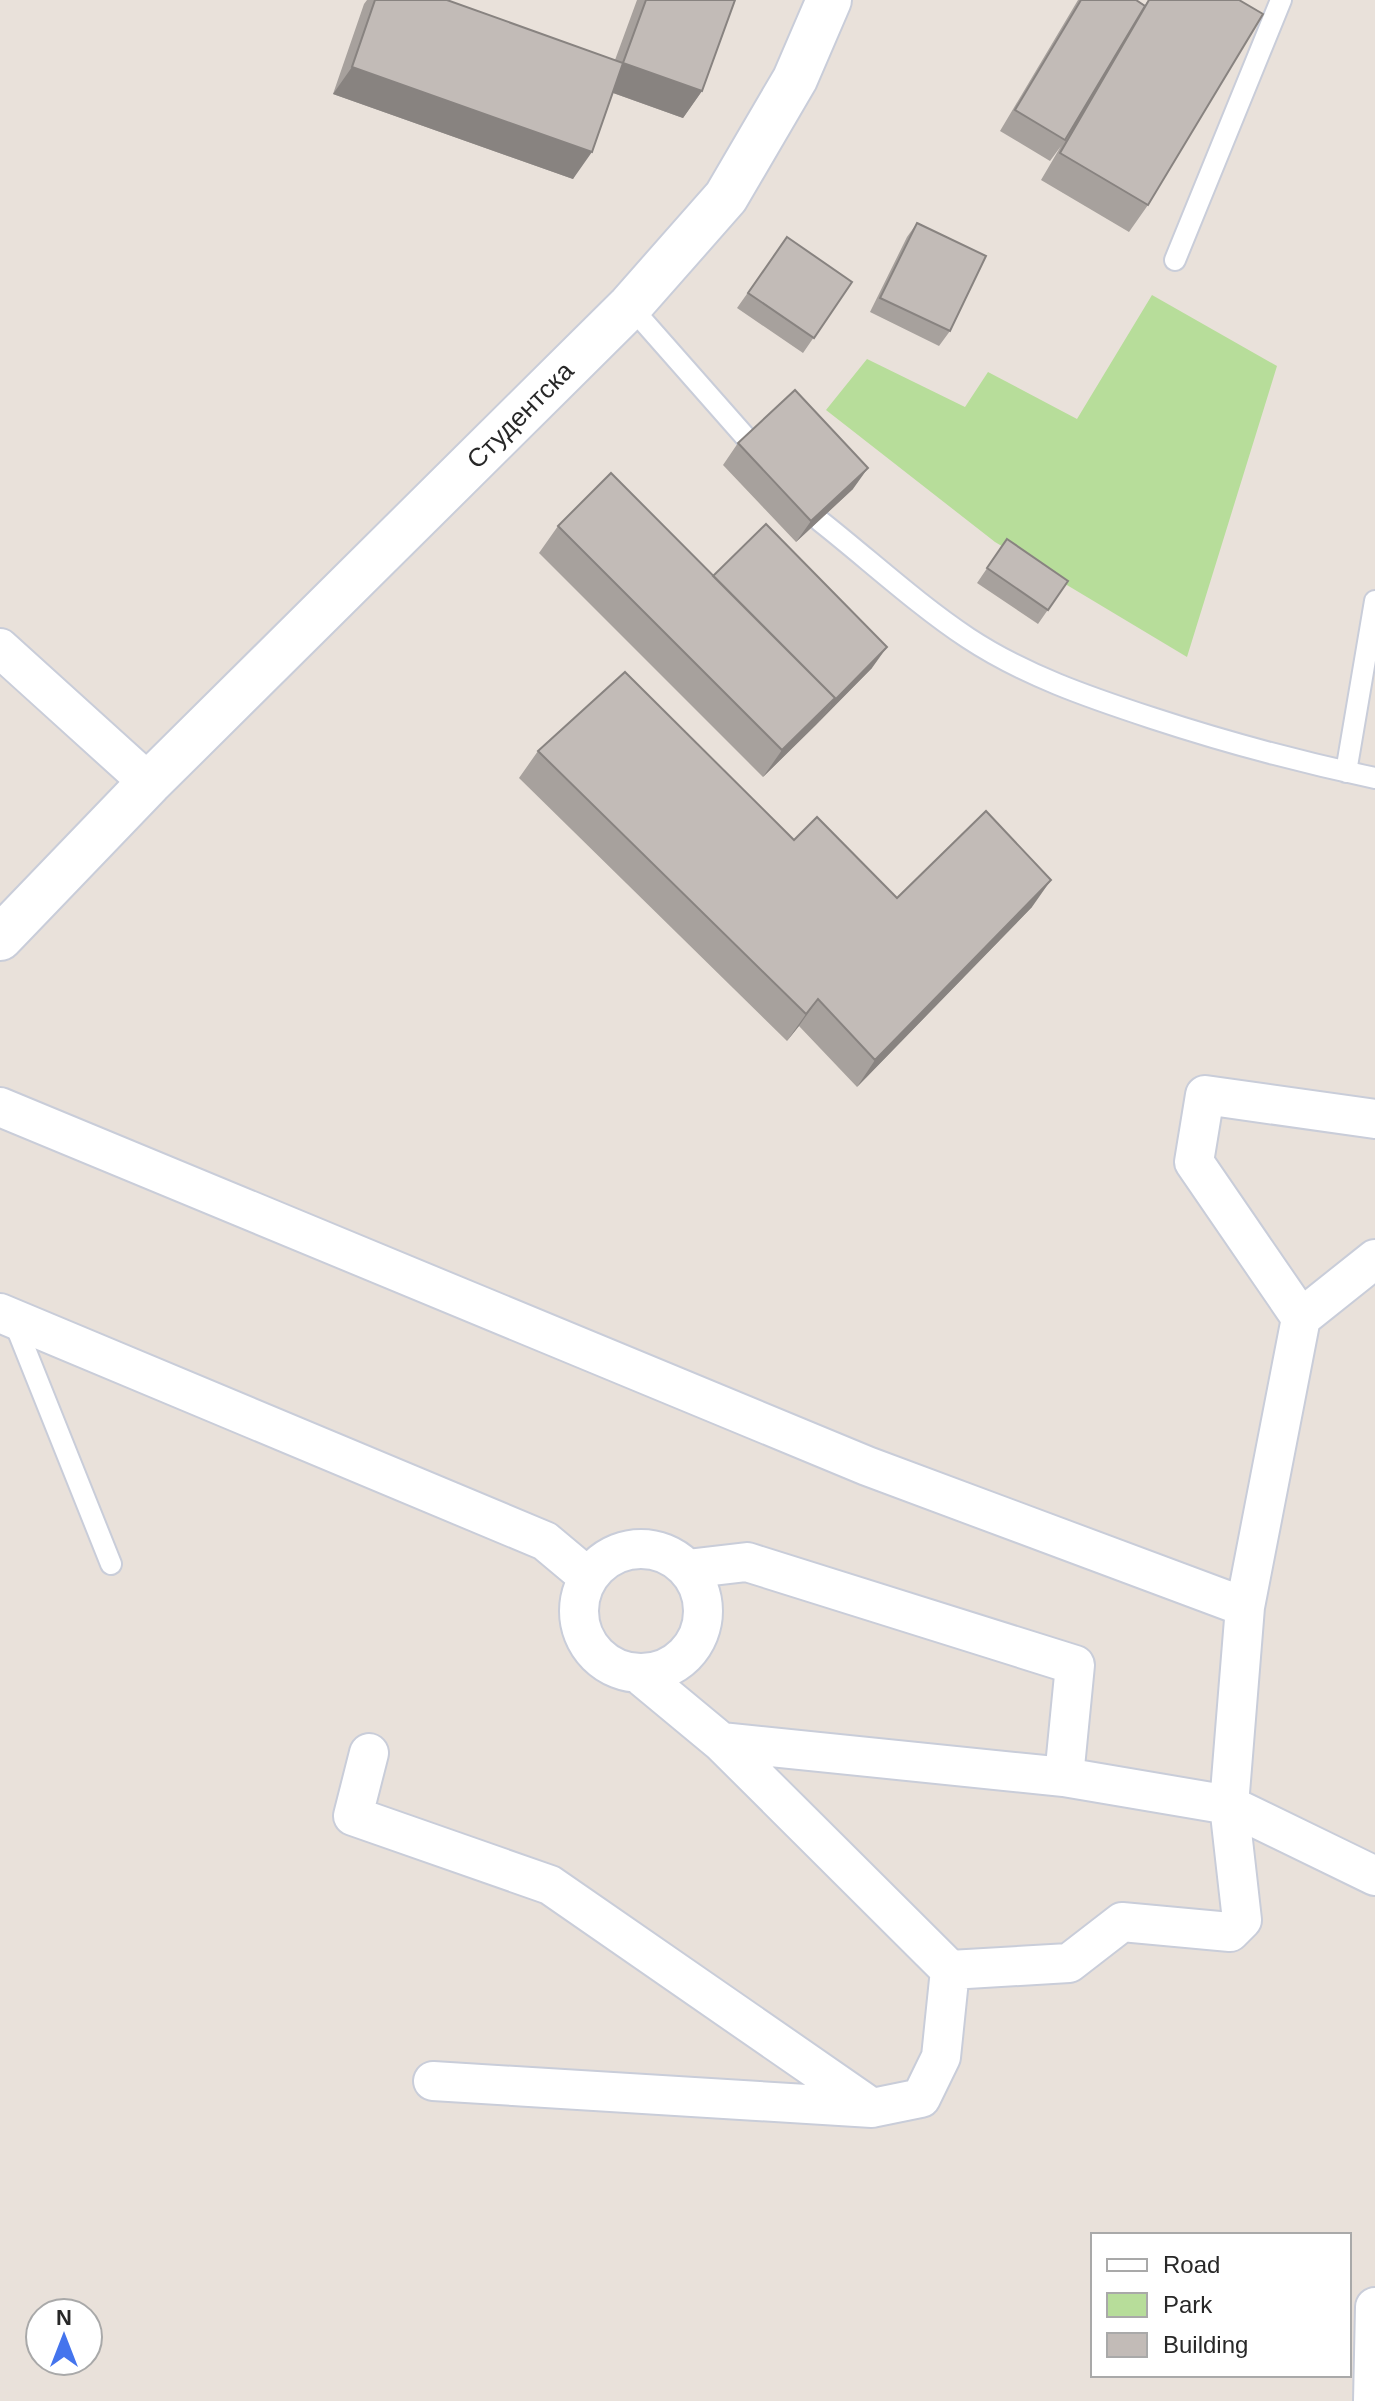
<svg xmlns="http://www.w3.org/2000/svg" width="1375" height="2401" viewBox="0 0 1375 2401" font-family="Arial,sans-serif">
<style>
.green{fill:#b7dd9a}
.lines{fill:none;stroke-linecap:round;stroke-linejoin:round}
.service-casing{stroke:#c9cdd9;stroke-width:24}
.minor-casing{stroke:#c9cdd9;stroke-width:42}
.tertiary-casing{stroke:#c9cdd9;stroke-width:48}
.service{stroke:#fff;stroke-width:20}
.minor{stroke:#fff;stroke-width:38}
.tertiary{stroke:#fff;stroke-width:44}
.wall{fill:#a7a19d}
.shaded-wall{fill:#888380}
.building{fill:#c2bbb7;stroke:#888380;stroke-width:2}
.labels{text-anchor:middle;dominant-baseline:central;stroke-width:6;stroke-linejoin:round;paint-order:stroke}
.street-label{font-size:26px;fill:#282828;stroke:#fff}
</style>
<rect width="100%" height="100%" fill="#e9e1da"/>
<path class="green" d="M 1152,295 L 1277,366 L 1187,657 L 995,542 L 826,410 L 867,359 L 965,407 L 988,372 L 1077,419 Z"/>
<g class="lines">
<g class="service-casing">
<path id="service" d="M 1175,260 L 1281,0
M 630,306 L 749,441
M 820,521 C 867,558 918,605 968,638 C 1024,675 1088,697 1152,718 C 1225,742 1300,762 1375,778
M 1346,772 L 1375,601
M 13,1319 L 111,1564"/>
</g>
<g class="minor-casing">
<path id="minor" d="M 0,648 L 149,783
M 0,1107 L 867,1466 L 1245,1607
M 0,1313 L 545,1541 L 588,1577
M 1301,1318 L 1375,1259
M579 1611a62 62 0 1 1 124 0a62 62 0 1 1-124 0Z
M 687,1569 L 747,1562 L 1075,1665 L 1064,1777
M 639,1674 L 721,1742 L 950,1970 L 1069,1963 L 1122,1922 L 1230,1932 L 1242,1920 L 1229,1805 L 1245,1607 L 1301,1318 L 1194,1162 L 1205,1095 L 1375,1119
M 721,1742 L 1064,1777 L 1229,1805 L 1375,1876
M 369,1753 L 353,1816 L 550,1885 L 872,2108 L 921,2098 L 941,2057 L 950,1970
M 433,2081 L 872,2108
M 1373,2401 L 1375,2307"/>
</g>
<g class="tertiary-casing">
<path id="tertiary" d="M 0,938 L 149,783 L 630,306 L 726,197 L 795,79 L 829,0"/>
</g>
<use href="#service" class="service"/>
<use href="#minor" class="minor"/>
<use href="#tertiary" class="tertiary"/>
</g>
<path class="wall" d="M 367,0 L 447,0 L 615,60 L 637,0 L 735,0 L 702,91 L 683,118 L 613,93 L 573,179 L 333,94 L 364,4 Z
M 1078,0 L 1136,0 L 1145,5 L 1148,0 L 1239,0 L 1148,205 L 1129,232 L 1041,180 L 1061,146 L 1050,161 L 1000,131 Z
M 917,223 L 950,331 L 939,346 L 870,312 L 907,237 Z
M 787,237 L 852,282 L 803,353 L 737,308 Z
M 738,443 L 853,489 L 796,542 L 723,465 Z
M 558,526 L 713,576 L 872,668 L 763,777 L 539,553 Z
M 1007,539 L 1068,581 L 1038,624 L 977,583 Z
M 538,751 L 794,840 L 897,898 L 1032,907 L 857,1087 L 799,1026 L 787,1041 L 519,778 Z"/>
<path class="shaded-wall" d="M 623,63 L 702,91 L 683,118 L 605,90 Z
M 352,67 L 592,152 L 573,179 L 333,94 Z
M 868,468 L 853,489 L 796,542 L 811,521 Z
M 887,647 L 872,668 L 816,725 L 831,704 Z
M 835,698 L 816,725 L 763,777 L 782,750 Z
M 1051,880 L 1032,907 L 857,1087 L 875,1060 Z
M 818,999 L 799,1026 L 787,1041 L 806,1014 Z"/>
<path class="building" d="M 375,0 L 447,0 L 623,63 L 592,152 L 352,67 Z
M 646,0 L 735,0 L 702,91 L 623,63 Z
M 1081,0 L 1136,0 L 1145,6 L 1065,140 L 1015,110 Z
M 1149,0 L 1239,0 L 1263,14 L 1148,205 L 1060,153 Z
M 917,223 L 986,256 L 950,331 L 880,298 Z
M 787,237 L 852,282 L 814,338 L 748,293 Z
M 795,390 L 868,468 L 811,521 L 738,443 Z
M 611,473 L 835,698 L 782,750 L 558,526 Z
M 766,524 L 887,647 L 831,704 L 835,698 L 713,576 Z
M 1007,539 L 1068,581 L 1048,610 L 987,568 Z
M 625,672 L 794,840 L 817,817 L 897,898 L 986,811 L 1051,880 L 875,1060 L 818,999 L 806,1014 L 538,751 Z"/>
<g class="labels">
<g class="street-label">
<text transform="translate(520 415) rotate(-45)">Студентска</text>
</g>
</g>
<rect x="1091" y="2233" width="260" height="144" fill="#ffffff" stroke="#a9a9a9" stroke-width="2"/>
<rect x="1107" y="2259" width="40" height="12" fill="#ffffff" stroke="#a9a9a9" stroke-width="2"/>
<text x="1163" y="2273" font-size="24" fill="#282828">Road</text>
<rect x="1107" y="2293" width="40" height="24" fill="#b7dd9a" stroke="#a9a9a9" stroke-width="2"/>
<text x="1163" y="2313" font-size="24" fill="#282828">Park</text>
<rect x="1107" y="2333" width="40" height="24" fill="#c2bbb7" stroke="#a9a9a9" stroke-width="2"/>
<text x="1163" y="2353" font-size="24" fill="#282828">Building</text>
<g transform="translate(64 2337)"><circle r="38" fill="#ffffff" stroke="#a9a9a9" stroke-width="2"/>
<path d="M0-6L14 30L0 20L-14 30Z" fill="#4474ed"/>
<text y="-12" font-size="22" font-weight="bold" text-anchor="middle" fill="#282828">N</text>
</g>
</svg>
